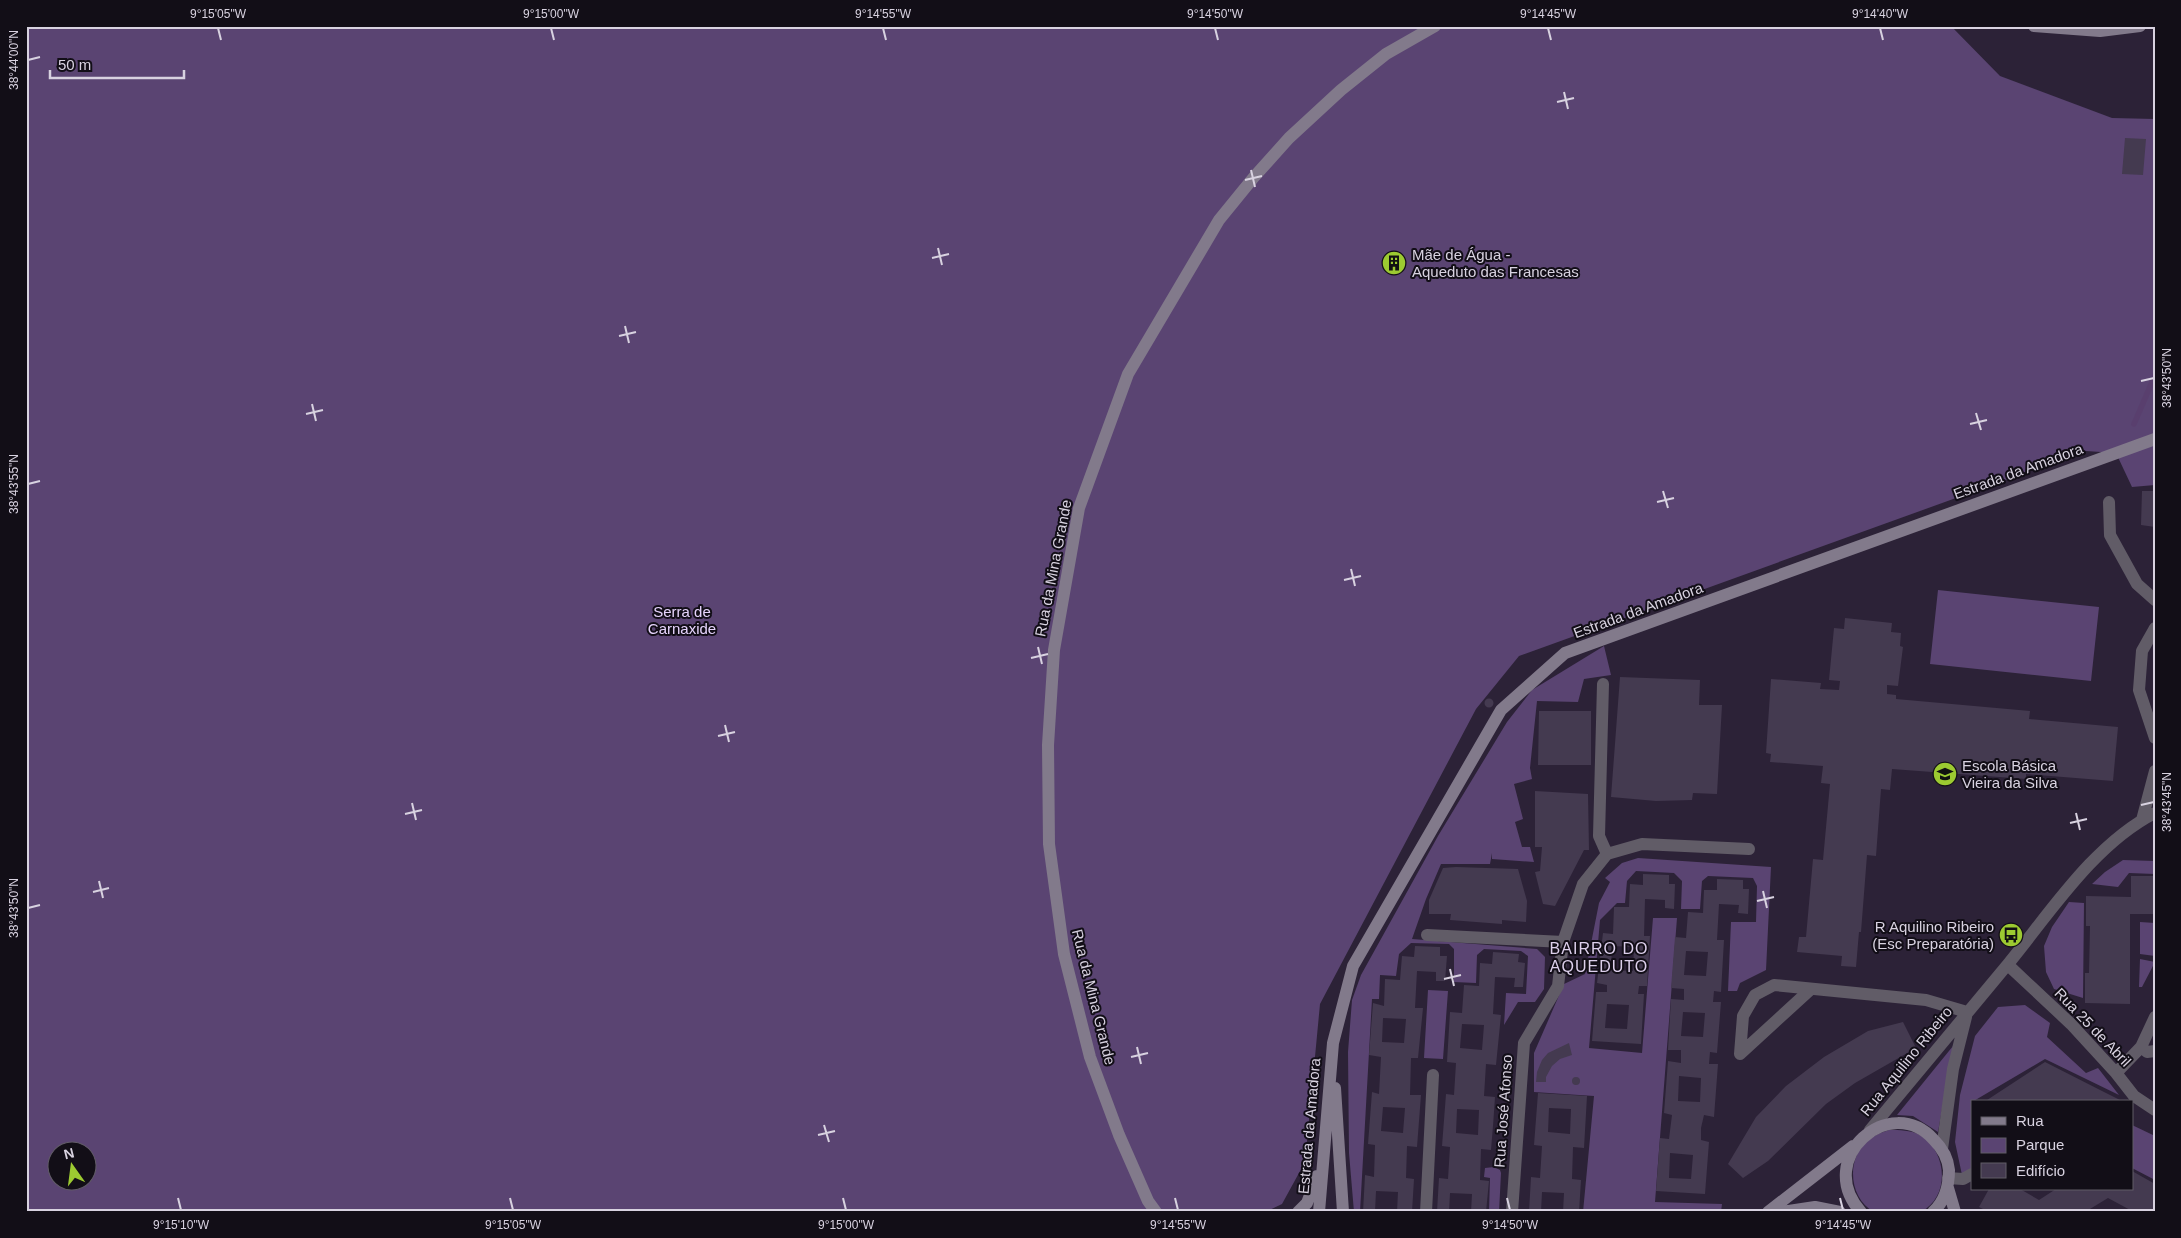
<svg xmlns="http://www.w3.org/2000/svg" width="2181" height="1238" viewBox="0 0 2181 1238" font-family="Arial,sans-serif">
<style>
.green{fill:#5a4472;fill-rule:evenodd}
.lines{fill:none;stroke-linecap:round;stroke-linejoin:round}
.stream{stroke:#593f6e;stroke-width:5.5}
.building{fill:#443a50;fill-rule:evenodd}
.street{stroke:#615c67;stroke-width:12}
.secondary{stroke:#827a8b;stroke-width:12}
.ticks{fill:none;stroke:#d8d2e0;stroke-width:2}
.labels{text-anchor:middle;dominant-baseline:central;stroke-width:4;stroke-linejoin:round;paint-order:stroke}
.poi-label{font-size:15px;fill:#d8d2e0;stroke:#120e17;text-anchor:start}
.street-label{font-size:15px;fill:#d8d2e0;stroke:#120e17}
.park-label{font-size:15px;fill:#e6d4fc;stroke:#120e17}
.neighbourhood-label{font-size:16px;letter-spacing:1px;fill:#dccfeb;stroke:#120e17}
.neatline{fill:none;stroke:#d8d2e0;stroke-width:2}
.ticks-label{font-size:12px;text-anchor:middle;fill:#d8d2e0}
</style>
<rect width="100%" height="100%" fill="#2c2237"/>
<path class="green" d="M 26,26 L 1951,26 L 2000,76 L 2112,118 L 2155,119 L 2155,485 L 2132,487 L 2116,453 L 2086,451 L 1519,656 L 1476,709 L 1320,1004 L 1305,1162 L 1282,1204 L 1265,1212 L 26,1212 ZM 58,1150 L 88,1150 L 88,1180 L 58,1180 Z
M 1938,590 L 2099,607 L 2091,681 L 1930,664 Z
M 1604,646 L 1611,675 L 1584,679 L 1578,702 L 1537,701 L 1530,768 L 1532,779 L 1514,784 L 1523,819 L 1515,822 L 1522,847 L 1530,847 L 1534,862 L 1492,859 L 1492,853 L 1490,864 L 1441,864 L 1426,899 L 1412,939 L 1537,949 L 1545,957 L 1544,989 L 1535,1002 L 1518,1002 L 1504,1025 L 1506,993 L 1526,994 L 1528,956 L 1521,951 L 1484,949 L 1477,955 L 1476,983 L 1454,982 L 1454,949 L 1449,944 L 1411,943 L 1399,954 L 1396,976 L 1380,975 L 1379,999 L 1372,999 L 1360,1212 L 1354,1212 L 1349,1153 L 1348,1052 L 1352,1000 L 1361,975 L 1438,836 L 1507,722 L 1532,690 Z
M 1638,858 L 1771,867 L 1766,970 L 1740,983 L 1737,991 L 1728,991 L 1731,922 L 1756,922 L 1757,886 L 1753,878 L 1708,876 L 1702,881 L 1700,909 L 1681,909 L 1682,881 L 1674,873 L 1636,871 L 1627,881 L 1625,903 L 1617,903 L 1600,920 L 1589,1048 L 1642,1053 L 1653,918 L 1677,918 L 1655,1202 L 1722,1204 L 1721,1212 L 1583,1212 L 1594,1096 L 1534,1092 L 1534,1053 L 1564,984 L 1585,974 L 1599,903 L 1610,882 L 1605,878 L 1622,863 Z
M 2123,860 L 2155,861 L 2155,874 L 2129,873 L 2118,887 L 2092,884 L 2105,872 Z
M 2069,902 L 2084,903 L 2083,998 L 2054,989 L 2046,972 L 2044,946 L 2052,927 Z
M 2140,922 L 2155,923 L 2155,956 L 2140,954 Z
M 2140,959 L 2155,962 L 2142,987 L 2139,987 Z
M 1428,990 L 1448,991 L 1443,1059 L 1424,1058 Z
M 2025,1005 L 2050,1023 L 2047,1037 L 2086,1073 L 2098,1068 L 2119,1095 L 2045,1059 L 1972,1102 L 1972,1170 L 1962,1175 L 1955,1142 L 1960,1095 L 1975,1036 L 1998,1007 Z
M 1953,1046 L 1938,1132 L 1913,1116 L 1897,1115 Z
M 2132,1125 L 2155,1136 L 2155,1180 L 2132,1168 Z
M 1889,1130 C 1900,1130 1910,1130 1920,1135 C 1947,1151 1951,1196 1921,1212 L 1874,1212 C 1850,1199 1846,1162 1865,1143 C 1873,1136 1880,1133 1889,1130 Z
M 1494,1167 L 1500,1170 L 1501,1173 L 1499,1212 L 1489,1212 L 1490,1178 L 1484,1177 L 1485,1168 Z"/>
<g class="lines">
<path class="stream" d="M 2134,424 L 2155,375"/>
</g>
<path class="building" d="M 2125,138 L 2146,139 L 2143,175 L 2122,174 Z
M1382 263a12 12 0 1 1 24 0a12 12 0 1 1-24 0Z
M 2142,491 L 2155,491 L 2155,527 L 2141,525 Z
M 1845,618 L 1892,623 L 1891,632 L 1901,633 L 1900,646 L 1903,647 L 1898,686 L 1887,685 L 1887,694 L 1896,695 L 1896,699 L 2030,711 L 2029,719 L 2118,727 L 2113,781 L 2026,774 L 2026,779 L 1892,769 L 1890,790 L 1881,789 L 1876,856 L 1867,855 L 1861,932 L 1859,932 L 1856,967 L 1841,966 L 1842,956 L 1797,952 L 1799,937 L 1806,937 L 1813,859 L 1823,860 L 1830,784 L 1821,783 L 1823,766 L 1770,762 L 1771,754 L 1766,753 L 1771,679 L 1821,683 L 1820,689 L 1839,690 L 1840,681 L 1829,680 L 1834,628 L 1844,629 Z
M 1620,677 L 1700,680 L 1699,705 L 1722,705 L 1717,794 L 1693,793 L 1692,800 L 1656,801 L 1611,797 Z
M1484.5 703a4.5 4.5 0 1 1 9 0a4.5 4.5 0 1 1-9 0Z
M 1539,711 L 1591,711 L 1591,765 L 1538,765 Z
M 1535,791 L 1588,794 L 1589,850 L 1584,850 L 1555,906 L 1543,904 L 1535,872 L 1540,871 L 1542,847 L 1535,847 Z
M 1456,867 L 1518,869 L 1527,901 L 1526,922 L 1502,920 L 1502,924 L 1450,920 L 1451,914 L 1429,914 L 1429,900 L 1443,868 Z
M 1643,874 L 1669,875 L 1669,884 L 1675,884 L 1674,909 L 1665,908 L 1665,900 L 1645,899 L 1644,936 L 1650,936 L 1647,986 L 1639,986 L 1638,994 L 1644,994 L 1641,1044 L 1592,1041 L 1596,992 L 1607,992 L 1607,985 L 1597,983 L 1603,933 L 1613,934 L 1614,907 L 1629,907 L 1630,884 L 1643,885 ZM 1612,946 L 1634,947 L 1633,971 L 1611,970 ZM 1607,1004 L 1629,1005 L 1627,1029 L 1605,1028 Z
M 2131,876 L 2155,876 L 2155,914 L 2130,914 L 2130,1004 L 2085,1003 L 2085,973 L 2089,973 L 2090,926 L 2086,926 L 2086,896 L 2131,897 Z
M 1717,879 L 1743,880 L 1743,889 L 1749,889 L 1748,914 L 1738,913 L 1739,905 L 1719,904 L 1717,940 L 1724,940 L 1721,992 L 1714,991 L 1713,1002 L 1721,1002 L 1717,1053 L 1710,1052 L 1709,1064 L 1718,1064 L 1714,1117 L 1704,1115 L 1701,1128 L 1701,1140 L 1709,1142 L 1705,1194 L 1656,1191 L 1660,1138 L 1669,1139 L 1672,1115 L 1664,1113 L 1668,1061 L 1681,1063 L 1681,1050 L 1668,1050 L 1671,999 L 1684,1000 L 1684,989 L 1671,988 L 1675,937 L 1686,938 L 1688,912 L 1703,913 L 1704,890 L 1717,890 ZM 1686,951 L 1708,952 L 1706,976 L 1684,975 ZM 1683,1012 L 1705,1013 L 1703,1037 L 1681,1036 ZM 1679,1076 L 1701,1078 L 1700,1102 L 1678,1101 ZM 1670,1153 L 1693,1155 L 1691,1179 L 1669,1178 Z
M 1415,946 L 1440,947 L 1440,956 L 1447,956 L 1445,981 L 1436,981 L 1436,972 L 1417,971 L 1415,1008 L 1423,1008 L 1418,1058 L 1411,1058 L 1410,1095 L 1421,1095 L 1417,1147 L 1407,1146 L 1406,1178 L 1414,1179 L 1412,1212 L 1397,1212 L 1398,1192 L 1376,1191 L 1375,1212 L 1363,1212 L 1365,1175 L 1374,1177 L 1375,1145 L 1368,1144 L 1372,1092 L 1379,1094 L 1381,1057 L 1369,1055 L 1373,1003 L 1384,1006 L 1385,979 L 1400,980 L 1402,956 L 1414,957 ZM 1383,1018 L 1406,1019 L 1404,1043 L 1382,1042 ZM 1383,1107 L 1405,1108 L 1403,1133 L 1381,1131 Z
M 1493,952 L 1519,954 L 1518,962 L 1525,963 L 1523,987 L 1514,987 L 1515,978 L 1495,977 L 1493,1014 L 1501,1015 L 1496,1065 L 1486,1064 L 1484,1096 L 1495,1097 L 1493,1126 L 1491,1150 L 1481,1149 L 1480,1180 L 1489,1181 L 1486,1212 L 1471,1212 L 1472,1194 L 1450,1193 L 1449,1212 L 1437,1212 L 1439,1178 L 1448,1179 L 1450,1147 L 1442,1146 L 1446,1094 L 1454,1095 L 1456,1063 L 1447,1062 L 1450,1012 L 1462,1013 L 1464,985 L 1479,986 L 1480,963 L 1492,964 ZM 1462,1024 L 1484,1025 L 1482,1050 L 1460,1048 ZM 1457,1109 L 1479,1110 L 1478,1135 L 1456,1133 Z
M 1903,1022 L 1916,1048 L 1855,1083 L 1826,1104 L 1768,1161 L 1743,1178 L 1728,1164 L 1756,1117 L 1786,1086 L 1824,1057 L 1868,1031 Z
M 1569,1043 L 1572,1055 L 1560,1059 L 1552,1066 L 1546,1077 L 1546,1082 L 1536,1082 L 1537,1072 L 1542,1060 L 1548,1053 Z
M 2045,1062 L 2104,1092 L 2124,1102 L 1984,1102 Z
M1572 1081a4 4 0 1 1 8 0a4 4 0 1 1-8 0Z
M 1538,1093 L 1587,1096 L 1584,1148 L 1573,1147 L 1572,1179 L 1581,1180 L 1579,1212 L 1563,1212 L 1564,1193 L 1542,1192 L 1541,1212 L 1529,1212 L 1531,1177 L 1540,1178 L 1542,1146 L 1534,1145 ZM 1549,1108 L 1571,1109 L 1570,1134 L 1548,1132 Z
M 2132,1171 L 2155,1184 L 2155,1212 L 2134,1212 L 2108,1198 L 2085,1212 L 1989,1212 L 1979,1207 L 1989,1189 L 2020,1189 L 2039,1200 L 2056,1189 L 2132,1189 Z"/>
<g class="lines">
<path class="street" d="M 2109,502 L 2110,535 L 2137,584 L 2155,600
M 2155,628 L 2142,651 L 2139,690 L 2155,738
M 1603,684 L 1599,836 L 1607,854
M 2142,820 L 2155,771
M 1427,935 L 1563,942
M 2008,965 L 2071,1024 L 2116,1073 L 2134,1096 L 2155,1110
M 1811,989 L 1740,1054 L 1743,1016 L 1755,995 L 1774,985 L 1926,1000 L 1967,1012
M 2141,1047 L 2147,1052 L 2155,1051
M 2116,1073 L 2141,1047 L 2155,1017
M 1870,1130 C 1916,1075 1962,1020 2008,964 C 2050,913 2094,844 2155,813
M 1942,1149 L 1953,1069 L 1966,1017
M 1948,1178 L 1963,1179 L 1972,1174
M 1426,1212 L 1433,1075
M 1512,1212 L 1524,1043 L 1558,986 L 1563,942 L 1583,884 L 1607,854 L 1642,844 L 1749,849"/>
<path class="secondary" d="M 2034,26 L 2100,31 L 2140,26
M 1335,1088 L 1343,1212
M 1948,1188 L 1955,1212
M 1156,1212 L 1148,1201 L 1119,1135 L 1090,1057 L 1064,954 L 1049,844 L 1048,745 L 1054,650 L 1079,508 L 1128,374 L 1219,220 L 1254,177 L 1289,138 L 1341,90 L 1386,54 L 1435,26
M 1298,1212 L 1307,1203 L 1317,1176
M 1319,1212 L 1333,1043 L 1353,966 L 1501,710 L 1565,653 L 2155,439
M 1768,1212 L 1853,1146
M 1782,1212 L 1815,1207 L 1840,1212
M 1861,1212 C 1813,1159 1890,1091 1934,1140 C 1942,1148 1948,1159 1949,1170 C 1949,1186 1945,1201 1933,1212"/>
</g>
<path class="ticks" d="M 218,28 L 221,40M 551,28 L 554,40M 883,28 L 886,40M 1215,28 L 1218,40M 1548,28 L 1551,40M 1880,28 L 1883,40M 28,60 L 40,57M 1564,92 L 1568,109M 1557,102 L 1574,98M 1251,170 L 1255,187M 1245,180 L 1262,176M 938,248 L 942,265M 932,258 L 949,254M 625,326 L 629,343M 619,336 L 636,332M 2141,381 L 2154,378M 312,404 L 316,421M 1976,413 L 1981,430M 306,414 L 323,410M 1970,424 L 1987,420M 28,484 L 40,481M 1663,491 L 1668,508M 1657,502 L 1674,498M 1351,569 L 1355,586M 1344,580 L 1361,576M 1038,647 L 1042,664M 1031,658 L 1048,654M 725,725 L 729,742M 718,736 L 735,732M 412,803 L 416,820M 2141,805 L 2154,802M 2076,813 L 2080,830M 405,814 L 422,810M 2070,823 L 2087,819M 99,881 L 103,898M 1763,891 L 1767,908M 93,892 L 109,888M 1757,901 L 1774,897M 28,908 L 40,905M 1450,969 L 1454,986M 1444,979 L 1461,975M 1137,1047 L 1141,1064M 1131,1057 L 1148,1053M 824,1125 L 829,1142M 818,1135 L 835,1131M 178,1198 L 181,1210M 510,1198 L 513,1210M 843,1198 L 846,1210M 1175,1198 L 1178,1210M 1507,1198 L 1510,1210M 1840,1198 L 1843,1210"/>
<defs>
<g id="building-disc" transform="scale(1.25)"><circle r="9.5" fill="#9cca31" stroke="#120e17"/><path d="M-4-6H4V6H1V3H-1V6H-4ZM-2.5-4.3h1.7v1.8h-1.7ZM.8-4.3h1.7v1.8H.8ZM-2.5-1h1.7V.8h-1.7ZM.8-1h1.7V.8H.8Z" fill="#111"/></g>
<g id="school-disc" transform="scale(1.25)"><circle r="9.5" fill="#9cca31" stroke="#120e17"/><path d="M0-5L7-2L0 1L-7-2ZM-4 1L0 2.5L4 1V4Q0 6-4 4Z" fill="#111"/></g>
<g id="bus-disc" transform="scale(1.25)"><circle r="9.5" fill="#9cca31" stroke="#120e17"/><path d="M-5-6H5V4H4V6H2V4H-2V6H-4V4H-5ZM-3.5-4V0h7V-4ZM-3.5 1.2v1.5H-2V1.2ZM2 1.2v1.5H3.5V1.2Z" fill="#111"/></g>
</defs>
<g fill-rule="evenodd">
<use href="#building-disc" x="1394" y="263"/>
<use href="#school-disc" x="1945" y="774"/>
<use href="#bus-disc" x="2011" y="935"/>
</g>
<g class="labels">
<g class="poi-label">
<text x="1412" y="254">Mãe de Água -<tspan x="1412" dy="17">Aqueduto das Francesas</tspan></text>
<text x="1962" y="765">Escola Básica<tspan x="1962" dy="17">Vieira da Silva</tspan></text>
<text x="1994" y="926" text-anchor="end">R Aquilino Ribeiro<tspan x="1994" dy="17">(Esc Preparatória)</tspan></text>
</g>
<g class="street-label">
<text transform="translate(2018 471) rotate(-20)">Estrada da Amadora</text>
<text transform="translate(1053 568) rotate(-79)">Rua da Mina Grande</text>
<text transform="translate(1638 610) rotate(-20)">Estrada da Amadora</text>
<text transform="translate(1094 997) rotate(76)">Rua da Mina Grande</text>
<text transform="translate(2093 1027) rotate(46)">Rua 25 de Abril</text>
<text transform="translate(1906 1061) rotate(-51)">Rua Aquilino Ribeiro</text>
<text transform="translate(1503 1111) rotate(-86)">Rua José Afonso</text>
<text transform="translate(1309 1126) rotate(-85)">Estrada da Amadora</text>
</g>
<g class="park-label">
<text x="682" y="611">Serra de<tspan x="682" dy="17">Carnaxide</tspan></text>
</g>
<g class="neighbourhood-label">
<text x="1599" y="948">BAIRRO DO<tspan x="1599" dy="18">AQUEDUTO</tspan></text>
</g>
</g>
<rect width="2181" height="1238" fill="none" stroke="#120e17" stroke-width="55"/>
<rect x="1971" y="1100" width="162" height="90" fill="#120e17" stroke="#615c67"/>
<rect x="1981" y="1117" width="25" height="8" fill="#827a8b" stroke="#615c67"/>
<text x="2016" y="1126" font-size="15" fill="#d8d2e0">Rua</text>
<rect x="1981" y="1138" width="25" height="15" fill="#5a4472" stroke="#615c67"/>
<text x="2016" y="1150" font-size="15" fill="#d8d2e0">Parque</text>
<rect x="1981" y="1163" width="25" height="15" fill="#443a50" stroke="#615c67"/>
<text x="2016" y="1176" font-size="15" fill="#d8d2e0">Edifício</text>
<g transform="translate(72 1166) rotate(346)"><circle r="24" fill="#120e17" stroke="#615c67"/>
<path d="M0-4L9 19L0 12L-9 19Z" fill="#9cca31"/>
<text y="-8" font-size="14" font-weight="bold" text-anchor="middle" fill="#d8d2e0">N</text>
</g>
<path d="M50 70v8h134v-8" fill="none" stroke="#d8d2e0" stroke-width="2.5"/>
<text x="58" y="70" font-size="15" fill="#d8d2e0" stroke="#120e17" stroke-width="4" paint-order="stroke">50 m</text>
<rect x="28" y="28" width="2126" height="1182" class="neatline"/>
<g class="ticks-label">
<text x="218" y="18">9°15'05"W</text>
<text x="551" y="18">9°15'00"W</text>
<text x="883" y="18">9°14'55"W</text>
<text x="1215" y="18">9°14'50"W</text>
<text x="1548" y="18">9°14'45"W</text>
<text x="1880" y="18">9°14'40"W</text>
<text transform="translate(14 60) rotate(-90)" y="4">38°44'00"N</text>
<text transform="translate(2167 378) rotate(-90)" y="4">38°43'50"N</text>
<text transform="translate(14 484) rotate(-90)" y="4">38°43'55"N</text>
<text transform="translate(2167 802) rotate(-90)" y="4">38°43'45"N</text>
<text transform="translate(14 908) rotate(-90)" y="4">38°43'50"N</text>
<text x="181" y="1229">9°15'10"W</text>
<text x="513" y="1229">9°15'05"W</text>
<text x="846" y="1229">9°15'00"W</text>
<text x="1178" y="1229">9°14'55"W</text>
<text x="1510" y="1229">9°14'50"W</text>
<text x="1843" y="1229">9°14'45"W</text>
</g>
</svg>
